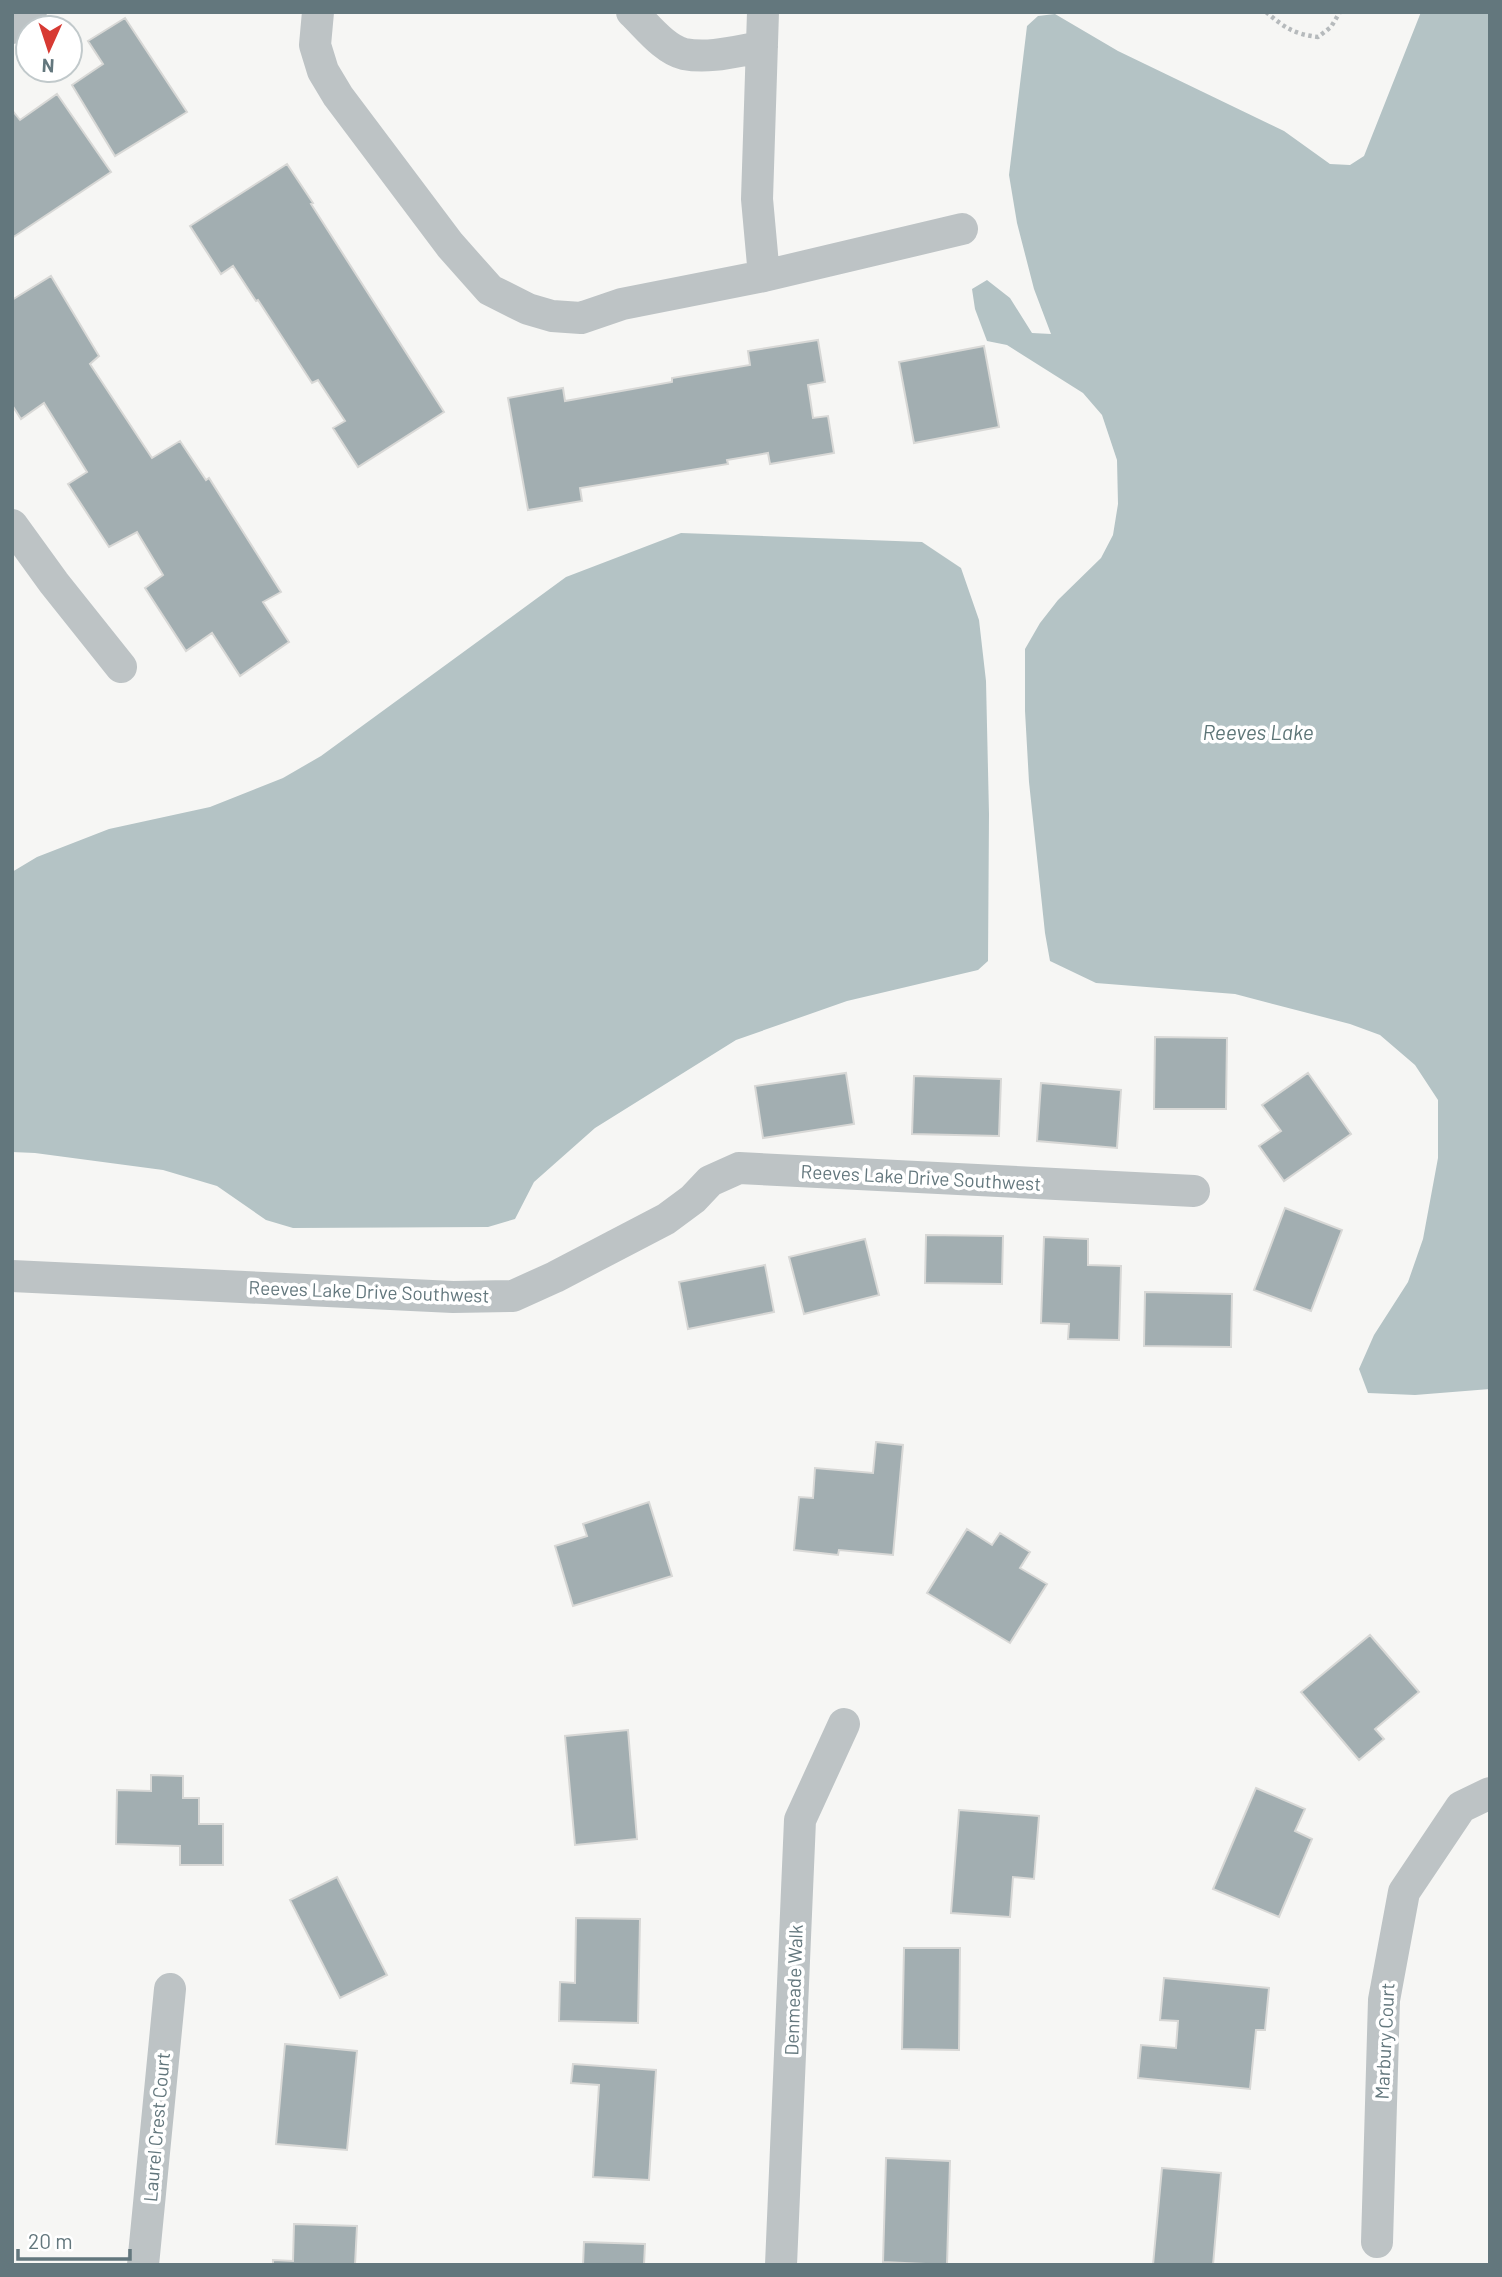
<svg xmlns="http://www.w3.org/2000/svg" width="1502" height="2277" viewBox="0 0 1502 2277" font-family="Barlow,sans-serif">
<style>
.water{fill:#b4c3c5}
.building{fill:#a2aeb1;stroke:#d8d8d6;stroke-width:2}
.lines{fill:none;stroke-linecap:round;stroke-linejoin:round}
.path{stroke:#b6babc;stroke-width:4.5;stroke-dasharray:3.5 3.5;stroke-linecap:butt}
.minor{stroke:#bdc3c5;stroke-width:32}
.labels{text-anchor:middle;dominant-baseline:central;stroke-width:7;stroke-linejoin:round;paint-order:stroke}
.street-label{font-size:19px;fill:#63777d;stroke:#fff}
.water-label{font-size:21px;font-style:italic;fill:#5e7678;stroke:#fff}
</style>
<rect width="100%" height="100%" fill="#f6f6f4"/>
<path class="water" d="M 1421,12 L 1490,12 L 1490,1389 L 1415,1395 L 1368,1393 L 1359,1369 L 1374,1335 L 1408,1282 L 1423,1239 L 1438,1158 L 1438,1100 L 1415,1065 L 1380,1035 L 1350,1024 L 1235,994 L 1096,983 L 1050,961 L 1045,933 L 1029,782 L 1025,711 L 1025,649 L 1040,623 L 1058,600 L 1101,558 L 1113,535 L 1118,504 L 1117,460 L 1102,415 L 1083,393 L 1007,345 L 987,341 L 975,309 L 972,289 L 987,280 L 1010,298 L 1032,333 L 1051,334 L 1034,289 L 1017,223 L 1009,175 L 1027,26 L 1038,16 L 1055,14 L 1118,51 L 1284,131 L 1330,164 L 1350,165 L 1364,156 Z
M 681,533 L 922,542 L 961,568 L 979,620 L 986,681 L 989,814 L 988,961 L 978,970 L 847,1001 L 736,1040 L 595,1128 L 534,1182 L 515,1219 L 488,1227 L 293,1228 L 266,1220 L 217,1186 L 163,1170 L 35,1153 L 12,1152 L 12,872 L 37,857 L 109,829 L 210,807 L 283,778 L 321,756 L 566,577 Z"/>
<path class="building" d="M 125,18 L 187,112 L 115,156 L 72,85 L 103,64 L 88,41 Z
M 57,94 L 111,172 L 12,238 L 12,110 L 20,120 Z
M 287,164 L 313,203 L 311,204 L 444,412 L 358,467 L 333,428 L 345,421 L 318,380 L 312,383 L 258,300 L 256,301 L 233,266 L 221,274 L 190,226 Z
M 51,276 L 99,356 L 90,364 L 152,458 L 180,441 L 206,480 L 209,478 L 281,592 L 263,602 L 289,642 L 240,676 L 212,633 L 186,651 L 145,588 L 163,575 L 137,532 L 109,547 L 68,484 L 87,472 L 44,403 L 21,419 L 12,405 L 12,300 Z
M 818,340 L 825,382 L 808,385 L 813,418 L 828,416 L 834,453 L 770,464 L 768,453 L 727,460 L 728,464 L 580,488 L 582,501 L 528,510 L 508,398 L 563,388 L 565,401 L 672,382 L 672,378 L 750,365 L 748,351 Z
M 984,346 L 999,427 L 914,443 L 899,362 Z
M 1155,1037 L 1227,1038 L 1226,1109 L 1154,1109 Z
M 846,1073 L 854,1124 L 763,1138 L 755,1086 Z
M 1308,1073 L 1351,1134 L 1284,1181 L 1259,1146 L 1281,1131 L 1262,1105 Z
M 914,1076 L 1001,1079 L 999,1136 L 912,1134 Z
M 1041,1083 L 1121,1090 L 1117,1148 L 1037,1141 Z
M 1285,1208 L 1342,1230 L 1311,1311 L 1254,1290 Z
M 926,1235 L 1003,1236 L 1002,1284 L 925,1283 Z
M 1044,1237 L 1088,1239 L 1088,1265 L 1121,1266 L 1119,1340 L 1068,1339 L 1069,1324 L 1041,1323 Z
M 865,1239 L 879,1295 L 804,1314 L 789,1257 Z
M 765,1265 L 774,1312 L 688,1329 L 679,1282 Z
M 1145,1292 L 1232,1294 L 1231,1347 L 1144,1346 Z
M 876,1442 L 903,1445 L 893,1555 L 839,1550 L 838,1555 L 794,1550 L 799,1497 L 813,1498 L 815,1468 L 873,1473 Z
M 649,1502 L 672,1576 L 573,1606 L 555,1546 L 587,1536 L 583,1524 Z
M 967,1529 L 992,1545 L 1000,1533 L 1030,1552 L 1020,1568 L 1047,1584 L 1010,1643 L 927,1593 Z
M 1370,1635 L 1419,1692 L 1375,1729 L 1384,1739 L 1359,1760 L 1301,1692 Z
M 628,1730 L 637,1839 L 575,1845 L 565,1736 Z
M 151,1775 L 183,1776 L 183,1798 L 199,1798 L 199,1824 L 223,1824 L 223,1865 L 180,1865 L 180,1846 L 116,1844 L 117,1790 L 151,1791 Z
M 1256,1788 L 1305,1809 L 1295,1831 L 1312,1839 L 1279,1917 L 1213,1889 Z
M 959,1810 L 1039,1816 L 1034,1879 L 1013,1877 L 1010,1917 L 951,1913 Z
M 337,1877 L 387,1975 L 340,1998 L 290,1900 Z
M 576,1918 L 640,1919 L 638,2023 L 559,2021 L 560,1982 L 575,1983 Z
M 904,1948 L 960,1948 L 959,2050 L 902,2049 Z
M 1164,1978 L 1269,1988 L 1265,2030 L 1256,2030 L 1250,2089 L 1138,2078 L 1141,2045 L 1176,2048 L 1178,2021 L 1160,2020 Z
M 285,2044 L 357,2051 L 347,2150 L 276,2144 Z
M 573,2064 L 656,2070 L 649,2180 L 593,2177 L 599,2085 L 571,2083 Z
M 886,2158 L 950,2161 L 947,2265 L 883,2262 Z
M 1162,2168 L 1221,2173 L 1213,2265 L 1153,2265 Z
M 294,2224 L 357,2226 L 355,2265 L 273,2265 L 273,2260 L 293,2261 Z
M 584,2242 L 645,2244 L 644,2265 L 583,2265 Z"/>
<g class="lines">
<path class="path" d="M 1266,12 C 1285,28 1294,34 1318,37 L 1331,27 L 1340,12"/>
<path class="minor" d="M 318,12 L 315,45 L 323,71 L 338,96 L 450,245 L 490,290 L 528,309 L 552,316 L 581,318 L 622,304 L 764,276 L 962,229
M 632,12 C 647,26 664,49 684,54 C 710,59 737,51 762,47
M 763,12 L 757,199 L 764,276
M 12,28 L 31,12
M 12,525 L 54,583 L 121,667
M 12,1276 L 453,1297 L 513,1296 L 555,1277 L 666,1219 L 693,1199 L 710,1181 L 739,1168 L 1194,1191
M 1377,2242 L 1384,2000 L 1404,1892 L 1461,1807 L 1490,1793
M 143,2265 L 170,1989
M 781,2265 L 800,1820 L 844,1724"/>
</g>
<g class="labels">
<g class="street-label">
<text transform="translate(921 1177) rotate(3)">Reeves Lake Drive Southwest</text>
<text transform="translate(369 1291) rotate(2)">Reeves Lake Drive Southwest</text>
<text transform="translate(793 1990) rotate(-88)">Denmeade Walk</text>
<text transform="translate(1384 2041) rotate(-87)">Marbury Court</text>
<text transform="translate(156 2127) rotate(-85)">Laurel Crest Court</text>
</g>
<g class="water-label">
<text x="1258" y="731">Reeves Lake</text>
</g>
</g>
<rect width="1502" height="2277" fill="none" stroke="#63777d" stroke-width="28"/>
<g transform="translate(49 49) rotate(183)"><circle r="33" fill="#ffffff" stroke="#c1c9cb" stroke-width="2"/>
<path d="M0-5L12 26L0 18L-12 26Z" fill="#d73a33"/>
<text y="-10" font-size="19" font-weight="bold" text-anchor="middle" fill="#63777d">N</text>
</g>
<path d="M18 2249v10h112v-10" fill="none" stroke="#63777d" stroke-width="3.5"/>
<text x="28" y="2249" font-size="21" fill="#63777d" stroke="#ffffff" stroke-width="5" paint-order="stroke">20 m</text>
</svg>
